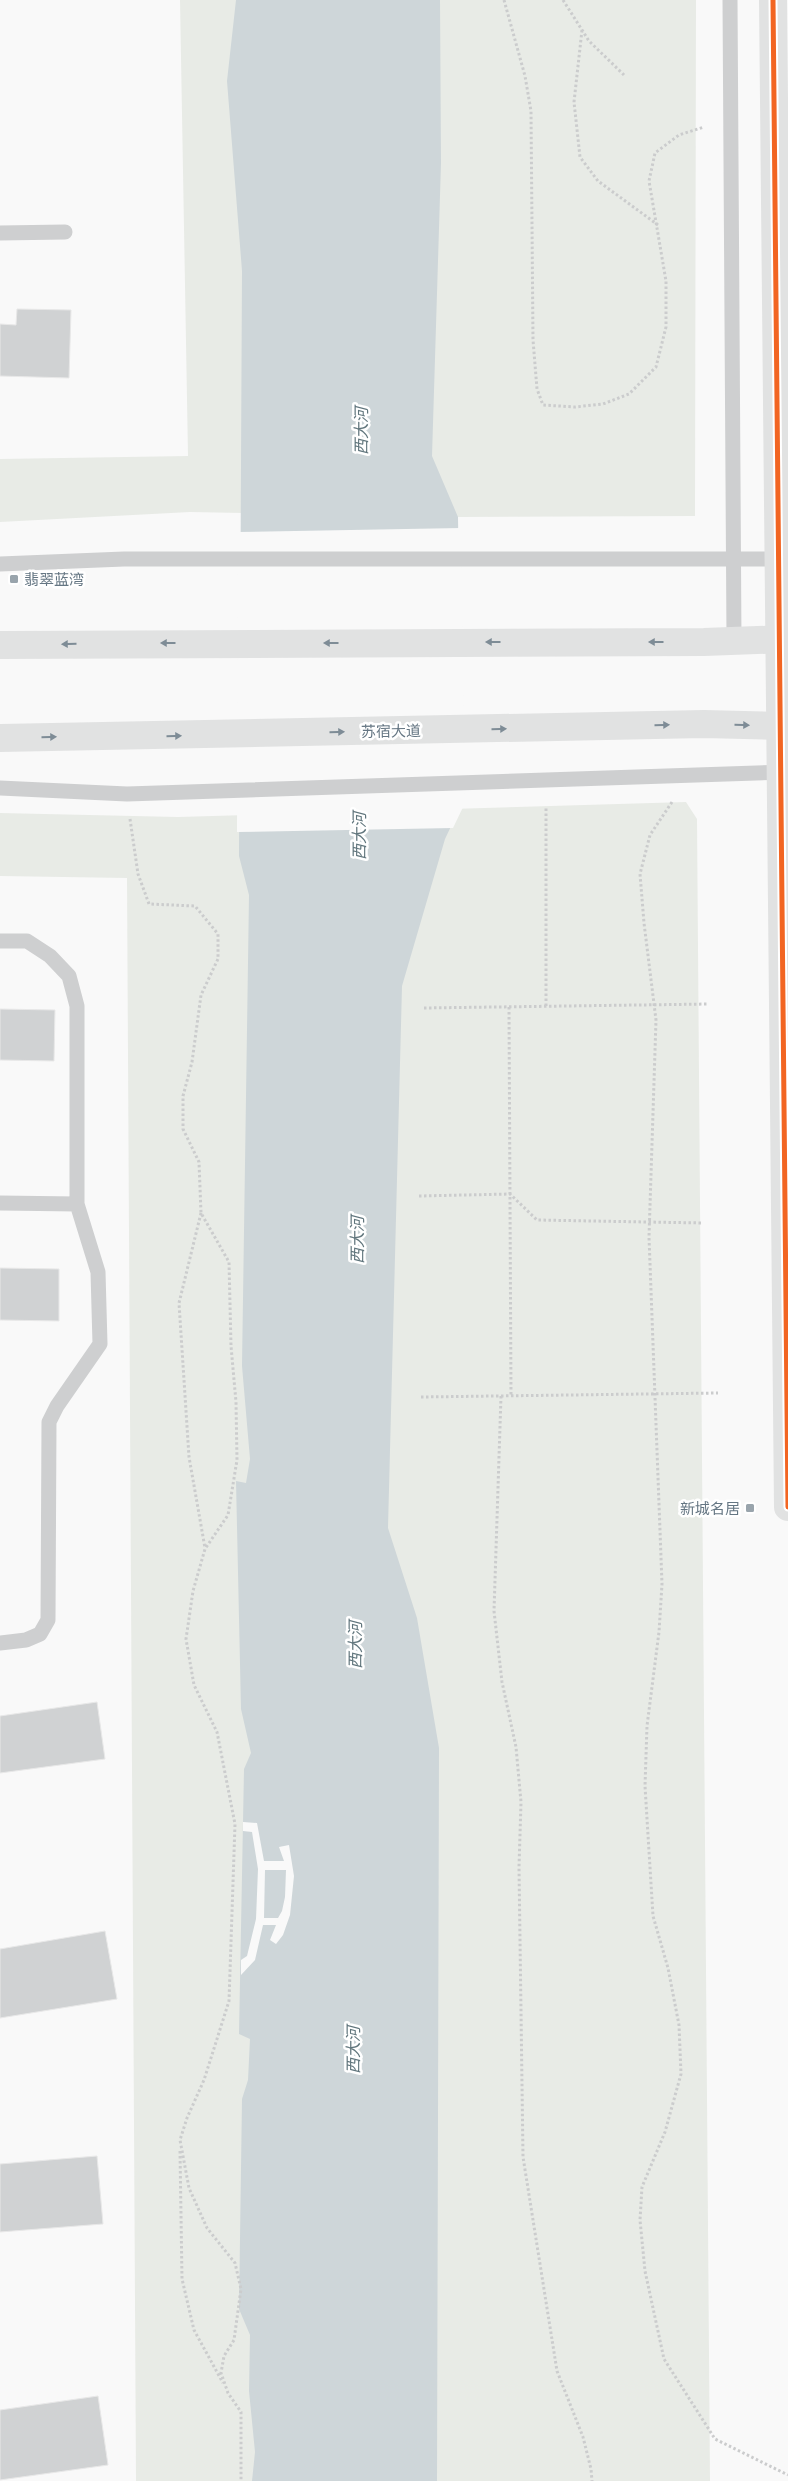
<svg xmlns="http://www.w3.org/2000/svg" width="788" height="2481" viewBox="0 0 788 2481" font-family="'Public Sans','Noto Sans SC',sans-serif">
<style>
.green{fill:#e8ebe6}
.water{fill:#ced6d9}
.pier{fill:#f9f9f9;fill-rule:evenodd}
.building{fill:#d0d2d3;stroke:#e8e8e8}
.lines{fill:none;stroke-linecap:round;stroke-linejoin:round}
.path{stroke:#cbcccd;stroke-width:3;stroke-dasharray:2.5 2.5;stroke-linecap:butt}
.lane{stroke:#cecfd0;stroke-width:15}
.secondary{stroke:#e1e2e2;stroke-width:28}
.primary{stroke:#e1e2e2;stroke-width:28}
.bus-1-casing{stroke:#fff;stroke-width:9}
.bus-1{stroke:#f26522;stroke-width:5}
.oneway{fill:#7e8c96}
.poi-dot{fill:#99a4ac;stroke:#fff;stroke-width:2}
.labels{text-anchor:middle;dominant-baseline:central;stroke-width:5;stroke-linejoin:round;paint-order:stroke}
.poi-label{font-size:15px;fill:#657683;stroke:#fff;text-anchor:start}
.street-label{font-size:15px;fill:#657683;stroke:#fff}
.water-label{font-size:16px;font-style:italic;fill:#60757c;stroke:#fff}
</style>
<rect width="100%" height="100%" fill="#f9f9f9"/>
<path class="green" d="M 180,0 L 696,0 L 695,516 L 458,517 L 190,512 L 0,522 L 0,459 L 188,456 Z
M 686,802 L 697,819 L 710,2481 L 136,2481 L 127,878 L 0,876 L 0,813 L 178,817 Z"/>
<path class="water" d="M 236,0 L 440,0 L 441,163 L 432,456 L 458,517 L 462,803 L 445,839 L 402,986 L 388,1528 L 417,1618 L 439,1748 L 437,2481 L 252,2481 L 255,2452 L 249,2391 L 250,2335 L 239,2309 L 242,2099 L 248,2080 L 250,2039 L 239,2034 L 244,1769 L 251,1753 L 241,1709 L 236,1481 L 246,1483 L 250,1459 L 242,1366 L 249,895 L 239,856 L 242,271 L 227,81 Z"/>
<path class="pier" d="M 461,528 L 465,803 L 453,828 L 237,832 L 238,532 Z
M 243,1822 L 257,1823 L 264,1861 L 284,1861 L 279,1847 L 289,1845 L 294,1876 L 290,1915 L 283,1935 L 276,1944 L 270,1940 L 276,1925 L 263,1925 L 255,1960 L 241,1975 L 241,1960 L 247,1956 L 256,1919 L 258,1869 L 252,1832 L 243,1831 ZM 265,1870 L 286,1870 L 285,1897 L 282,1911 L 278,1918 L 264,1918 Z"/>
<path class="building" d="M 17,309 L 71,310 L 69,378 L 0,376 L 0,324 L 16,325 Z
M 0,1009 L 55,1010 L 54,1061 L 0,1060 Z
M 0,1268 L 59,1269 L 59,1321 L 0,1320 Z
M 97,1702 L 105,1759 L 0,1773 L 0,1716 Z
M 105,1931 L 117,1999 L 0,2018 L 0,1949 Z
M 97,2156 L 103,2224 L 0,2232 L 0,2164 Z
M 98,2396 L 108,2465 L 0,2480 L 0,2410 Z"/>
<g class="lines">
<path class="path" d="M 504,0 L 525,76 L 531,111 L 533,340 L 537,389 L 543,405 L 575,407 L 603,404 L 629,394 L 656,367 L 666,327 L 666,281 L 649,181 L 655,153 L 679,135 L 704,127
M 563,0 L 589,41 L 624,75
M 582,30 L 574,102 L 580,157 L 598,181 L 658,225
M 672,802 L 650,835 L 640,874 L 644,923 L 656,1020 L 649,1237 L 662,1584 L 659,1632 L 647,1726 L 645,1786 L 653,1916 L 668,1968 L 679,2025 L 681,2074 L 665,2132 L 642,2187 L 640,2220 L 645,2271 L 664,2359 L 715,2439 L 788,2475
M 130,819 L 138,874 L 149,904 L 195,906 L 218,934 L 218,959 L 201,995 L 192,1062 L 183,1096 L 183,1129 L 199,1162 L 201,1213 L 229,1262 L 231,1346 L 236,1402 L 237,1460 L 228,1515 L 205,1549 L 193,1591 L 186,1639 L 194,1685 L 217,1732 L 235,1824 L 229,2001 L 204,2080 L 187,2118 L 180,2140 L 189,2188 L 207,2228 L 235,2263 L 241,2289 L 234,2340 L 224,2356 L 221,2373 L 228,2393 L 241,2412 L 241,2481
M 546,1006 L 546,806
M 509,1007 L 511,1396
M 424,1008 L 709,1004
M 419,1196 L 510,1194 L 537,1220 L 703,1223
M 201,1213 L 179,1303 L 189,1457 L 205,1548
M 501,1396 L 494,1611 L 502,1682 L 516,1747 L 521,1802 L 519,1867 L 523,2157 L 557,2371 L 583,2437 L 591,2469 L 592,2481
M 421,1397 L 718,1393
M 180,2151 L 182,2279 L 194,2330 L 223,2383"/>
<path class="lane" d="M 730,0 L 734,640
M 0,233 L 65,232
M 0,564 L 124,559 L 783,559
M 0,788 L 127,794 L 786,772
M 0,941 L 27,941 L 50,956 L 69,976 L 77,1006 L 77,1204 L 98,1272 L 100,1344 L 57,1406 L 49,1422 L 48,1620 L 40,1634 L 26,1640 L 0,1643
M 0,1203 L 77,1204"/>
<path class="secondary" d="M 773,0 L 788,1507"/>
<path class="primary" d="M 0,645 L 704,642 L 788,639
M 0,738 L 704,724 L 788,726"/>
<g class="bus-1-casing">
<path id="bus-1" d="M 773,0 L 788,1507"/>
</g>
<use href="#bus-1" class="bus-1"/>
</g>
<defs><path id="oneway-solid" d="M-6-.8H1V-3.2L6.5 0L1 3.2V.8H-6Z" transform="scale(1.25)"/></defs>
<g class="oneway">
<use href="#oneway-solid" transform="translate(493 642) rotate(180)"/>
<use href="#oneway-solid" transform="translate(656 642) rotate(180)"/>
<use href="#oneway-solid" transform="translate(168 643) rotate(180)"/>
<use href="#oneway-solid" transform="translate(331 643) rotate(180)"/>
<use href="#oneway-solid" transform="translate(69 644) rotate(179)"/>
<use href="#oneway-solid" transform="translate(662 725) rotate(-1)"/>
<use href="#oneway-solid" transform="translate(742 725) rotate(1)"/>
<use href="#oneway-solid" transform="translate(499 729) rotate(-1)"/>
<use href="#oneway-solid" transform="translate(337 732) rotate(-1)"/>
<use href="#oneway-solid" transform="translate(174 736) rotate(-1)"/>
<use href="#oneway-solid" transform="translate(49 737) rotate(-1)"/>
</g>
<g class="poi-dot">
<rect x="9" y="574" width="10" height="10" rx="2.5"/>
<rect x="745" y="1503" width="10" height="10" rx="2.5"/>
</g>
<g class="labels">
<g class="poi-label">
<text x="24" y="579">翡翠蓝湾</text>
<text x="740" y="1508" text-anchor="end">新城名居</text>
</g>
<g class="street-label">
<text transform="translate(391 731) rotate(-1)">苏宿大道</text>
</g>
<g class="water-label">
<text transform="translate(361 431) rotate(-90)">西大河</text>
<text transform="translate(359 836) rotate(-90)">西大河</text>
<text transform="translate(357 1240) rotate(-90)">西大河</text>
<text transform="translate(355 1645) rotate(-90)">西大河</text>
<text transform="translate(353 2050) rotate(-90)">西大河</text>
</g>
</g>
</svg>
